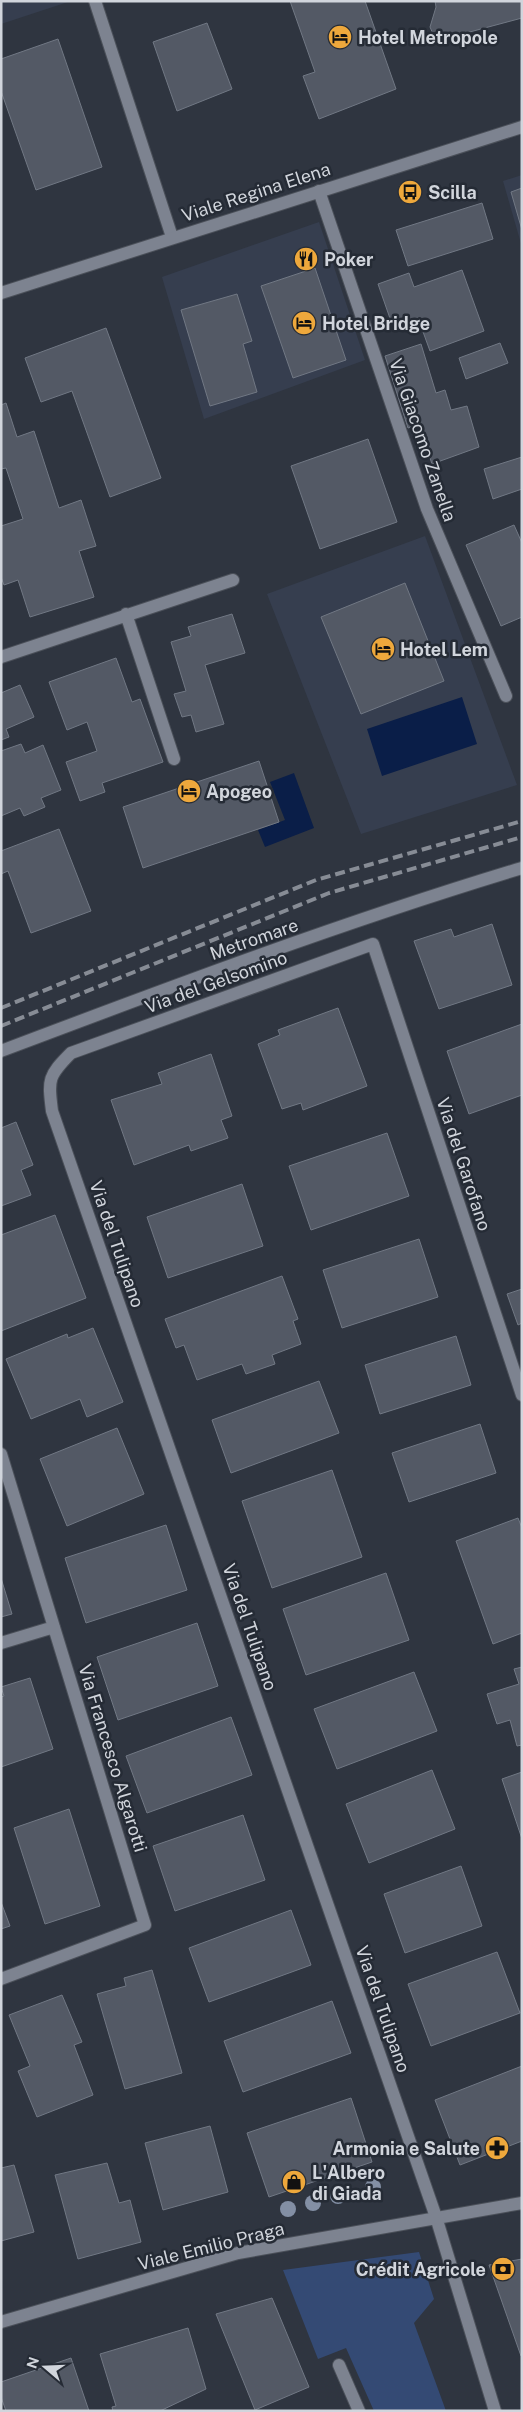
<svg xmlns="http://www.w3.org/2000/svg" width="523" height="2412" viewBox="0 0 523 2412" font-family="'Public Sans',sans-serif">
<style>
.built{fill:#363e4f}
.green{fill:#344a74}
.water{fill:#0a1e48}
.building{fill:#535965;stroke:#717884}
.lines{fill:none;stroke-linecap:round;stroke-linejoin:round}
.lane-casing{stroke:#4b5059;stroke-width:14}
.street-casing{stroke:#4b5059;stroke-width:14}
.secondary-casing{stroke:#4b5059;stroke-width:14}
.lane{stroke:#7d8390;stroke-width:12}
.street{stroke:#7d8390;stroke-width:12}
.secondary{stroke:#7d8390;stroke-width:12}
.rail{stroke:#878c95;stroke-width:4;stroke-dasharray:10 5;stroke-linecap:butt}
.tree{fill:#838fa4}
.labels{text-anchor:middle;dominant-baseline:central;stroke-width:5;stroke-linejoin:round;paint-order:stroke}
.poi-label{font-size:18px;font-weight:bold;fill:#d1d5dc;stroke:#252b35;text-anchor:start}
.street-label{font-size:18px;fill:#d1d5dc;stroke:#252b35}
</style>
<rect width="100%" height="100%" fill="#2f3540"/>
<path class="built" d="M 1,1 L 71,1 L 1,24 Z
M 522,175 L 522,247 L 503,181 Z
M 319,222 L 365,360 L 204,419 L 162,277 Z
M 425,536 L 517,785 L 361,834 L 267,594 Z"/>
<path class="green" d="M 419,2252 L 434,2299 L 414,2323 L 446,2411 L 374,2411 L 346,2348 L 318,2359 L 283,2270 Z"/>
<path class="water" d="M 462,697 L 477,744 L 382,776 L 367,729 Z
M 294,773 L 314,828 L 265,847 L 258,830 L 285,820 L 270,782 Z"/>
<path class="building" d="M 290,1 L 365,1 L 396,89 L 319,119 L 303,76 L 315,72 Z
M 435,1 L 522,1 L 522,18 L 436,41 L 430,27 L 436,7 Z
M 207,23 L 232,89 L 177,111 L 153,42 Z
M 58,39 L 102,167 L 36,190 L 1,91 L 1,59 Z
M 522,188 L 522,230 L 511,192 Z
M 482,203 L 493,239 L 408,266 L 396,230 Z
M 315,268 L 346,360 L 293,378 L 261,286 Z
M 462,270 L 484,331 L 430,351 L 418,318 L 393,327 L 378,284 L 409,273 L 414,287 Z
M 237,294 L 252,341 L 243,344 L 257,392 L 210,406 L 181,310 Z
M 106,328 L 161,478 L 110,497 L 72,391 L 41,402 L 25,358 Z
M 500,343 L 508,363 L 466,379 L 459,358 Z
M 421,344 L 436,393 L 445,390 L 451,410 L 467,406 L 479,447 L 432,464 L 419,424 L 408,428 L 385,356 Z
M 6,403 L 17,437 L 34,431 L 59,508 L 81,500 L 96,546 L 79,551 L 94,597 L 30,617 L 18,580 L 4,585 L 1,577 L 1,526 L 23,519 L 6,468 L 1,469 L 1,405 Z
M 368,439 L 397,522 L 320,549 L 291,466 Z
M 522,457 L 522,489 L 493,499 L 484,469 Z
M 514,525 L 522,543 L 522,617 L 501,626 L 466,545 Z
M 405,583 L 444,681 L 361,714 L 321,617 Z
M 232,614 L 245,653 L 205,665 L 224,724 L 196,732 L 191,715 L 182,717 L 174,694 L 186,691 L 171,642 L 191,636 L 188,627 Z
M 116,658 L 132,702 L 140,699 L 163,762 L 102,783 L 105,792 L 80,801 L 66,762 L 97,751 L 87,722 L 67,730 L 49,682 Z
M 20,685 L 34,717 L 6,729 L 9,737 L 1,740 L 1,693 Z
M 21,744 L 25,753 L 43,745 L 61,790 L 41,798 L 45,807 L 24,816 L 20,808 L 1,816 L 1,751 Z
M 259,761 L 279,822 L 143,868 L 123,807 Z
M 59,829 L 91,911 L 31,933 L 8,871 L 1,874 L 1,851 Z
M 492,924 L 512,985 L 439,1009 L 414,941 L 451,929 L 454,937 Z
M 338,1008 L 367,1086 L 303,1110 L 301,1103 L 282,1109 L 258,1044 L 280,1035 L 278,1030 Z
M 522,1024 L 522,1095 L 469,1114 L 447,1051 Z
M 211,1054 L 232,1116 L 221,1120 L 228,1138 L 191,1151 L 189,1145 L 134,1165 L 111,1100 L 162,1084 L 158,1073 Z
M 16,1122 L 33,1165 L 21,1170 L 31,1195 L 1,1206 L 1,1128 Z
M 387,1133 L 409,1196 L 311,1230 L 289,1166 Z
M 242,1184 L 263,1246 L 168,1278 L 147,1217 Z
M 55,1215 L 86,1298 L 1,1331 L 1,1235 Z
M 419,1239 L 438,1297 L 342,1328 L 323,1270 Z
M 282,1276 L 298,1319 L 293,1321 L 301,1344 L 272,1355 L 275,1364 L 246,1374 L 242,1364 L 197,1380 L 184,1345 L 176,1348 L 165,1319 Z
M 522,1289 L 522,1323 L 518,1325 L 507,1294 Z
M 93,1328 L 123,1402 L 87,1417 L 80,1399 L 31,1419 L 6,1359 L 67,1334 L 68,1338 Z
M 456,1336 L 471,1385 L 380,1414 L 365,1365 Z
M 319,1381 L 339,1433 L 231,1473 L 212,1420 Z
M 480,1424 L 496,1473 L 409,1502 L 392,1453 Z
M 117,1428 L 144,1494 L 67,1526 L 40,1459 Z
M 332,1470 L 362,1557 L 272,1588 L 242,1501 Z
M 518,1518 L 522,1528 L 522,1633 L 493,1644 L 456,1541 Z
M 166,1525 L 187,1590 L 86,1623 L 65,1558 Z
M 386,1573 L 409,1640 L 306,1675 L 283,1609 Z
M 1,1578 L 12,1614 L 1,1617 Z
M 197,1623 L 218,1686 L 118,1720 L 97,1657 Z
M 522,1667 L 522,1745 L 517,1746 L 510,1720 L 497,1724 L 487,1694 L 519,1684 L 514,1669 Z
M 414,1672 L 437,1731 L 337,1769 L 314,1709 Z
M 30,1678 L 53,1749 L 1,1767 L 1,1697 L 4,1696 L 1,1687 Z
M 231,1717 L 252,1775 L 147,1813 L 126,1756 Z
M 432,1770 L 455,1829 L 369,1863 L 346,1804 Z
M 522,1772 L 522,1839 L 502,1779 Z
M 69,1809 L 100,1906 L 45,1924 L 14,1828 Z
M 243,1815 L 265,1880 L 175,1911 L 153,1846 Z
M 461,1866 L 482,1926 L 405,1953 L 384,1894 Z
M 1,1902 L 10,1926 L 1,1929 Z
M 291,1910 L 311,1965 L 209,2002 L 189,1948 Z
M 497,1952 L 520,2013 L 431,2046 L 408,1984 Z
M 152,1970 L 182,2073 L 125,2089 L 97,1994 L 126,1986 L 124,1978 Z
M 62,1995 L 82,2042 L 74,2045 L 93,2095 L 37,2117 L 18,2071 L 30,2066 L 9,2015 Z
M 332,2001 L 351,2053 L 243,2092 L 224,2041 Z
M 522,2066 L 522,2141 L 460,2165 L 435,2100 Z
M 351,2098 L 372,2162 L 269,2197 L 247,2133 Z
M 210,2126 L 228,2192 L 163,2210 L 145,2143 Z
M 107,2163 L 119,2203 L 130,2200 L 141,2242 L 78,2259 L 55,2175 Z
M 14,2165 L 34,2232 L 1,2241 L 1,2168 Z
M 522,2259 L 522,2355 L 521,2356 L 489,2265 Z
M 272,2298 L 309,2387 L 255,2410 L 216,2314 Z
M 188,2328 L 206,2389 L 160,2411 L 113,2411 L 112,2407 L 116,2406 L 100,2354 Z
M 71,2358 L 89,2411 L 6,2411 L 1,2397 L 1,2382 Z"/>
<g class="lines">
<g class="lane-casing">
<path id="lane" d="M 1,1051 C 173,986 346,921 522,868"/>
</g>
<g class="street-casing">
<path id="street" d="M 95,1 L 172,237
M 319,191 L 427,509 L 506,696
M 126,614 L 174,759
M 1,657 L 233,580
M 1,1454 L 145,1925 L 1,1979
M 1,1643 L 54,1627
M 1,2322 L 238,2253 L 522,2203
M 339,2365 L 359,2411
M 495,2411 L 436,2217 L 52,1111 C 48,1079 48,1076 71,1053 L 373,944 L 522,1395"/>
</g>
<g class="secondary-casing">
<path id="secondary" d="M 1,293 L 522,127"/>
</g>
<use href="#lane" class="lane"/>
<use href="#street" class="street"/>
<use href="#secondary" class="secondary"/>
<path class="rail" d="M 1,1008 L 316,880 L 522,821
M 1,1026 L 329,893 L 522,837"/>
</g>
<g class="tree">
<circle cx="373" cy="2187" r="8"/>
<circle cx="338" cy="2196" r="8"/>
<circle cx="313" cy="2203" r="8"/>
<circle cx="288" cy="2209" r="8"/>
</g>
<defs>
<g id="hotel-disc" transform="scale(1.25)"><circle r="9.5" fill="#eea83c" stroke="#252b35"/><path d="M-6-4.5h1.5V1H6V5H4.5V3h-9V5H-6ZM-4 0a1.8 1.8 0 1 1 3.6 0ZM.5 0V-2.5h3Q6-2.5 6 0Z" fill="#111"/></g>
<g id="bus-disc" transform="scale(1.25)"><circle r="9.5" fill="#eea83c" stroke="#252b35"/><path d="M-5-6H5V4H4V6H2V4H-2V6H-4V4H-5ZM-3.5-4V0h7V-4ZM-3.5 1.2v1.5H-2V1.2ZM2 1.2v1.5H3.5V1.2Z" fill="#111"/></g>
<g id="restaurant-disc" transform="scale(1.25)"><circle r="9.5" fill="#eea83c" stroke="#252b35"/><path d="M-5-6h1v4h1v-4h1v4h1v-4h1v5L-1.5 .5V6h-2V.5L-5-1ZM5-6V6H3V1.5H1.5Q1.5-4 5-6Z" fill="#111"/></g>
<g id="pharmacy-disc" transform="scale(1.25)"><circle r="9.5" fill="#eea83c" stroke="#252b35"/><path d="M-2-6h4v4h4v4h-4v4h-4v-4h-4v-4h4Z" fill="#111"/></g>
<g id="shop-disc" transform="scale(1.25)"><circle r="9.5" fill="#eea83c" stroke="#252b35"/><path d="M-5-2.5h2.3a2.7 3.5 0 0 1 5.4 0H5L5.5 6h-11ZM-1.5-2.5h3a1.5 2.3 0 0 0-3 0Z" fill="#111"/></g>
<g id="bank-disc" transform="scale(1.25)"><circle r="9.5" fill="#eea83c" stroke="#252b35"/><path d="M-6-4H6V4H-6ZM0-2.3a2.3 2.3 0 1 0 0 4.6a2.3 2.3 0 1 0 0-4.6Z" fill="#111"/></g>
</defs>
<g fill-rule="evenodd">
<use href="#hotel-disc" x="340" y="37"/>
<use href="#bus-disc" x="410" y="192"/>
<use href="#restaurant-disc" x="306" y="259"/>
<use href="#hotel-disc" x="304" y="323"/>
<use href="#hotel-disc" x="383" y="649"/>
<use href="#hotel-disc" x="189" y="791"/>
<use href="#pharmacy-disc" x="497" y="2148"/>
<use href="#shop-disc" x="294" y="2182"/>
<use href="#bank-disc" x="503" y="2269"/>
</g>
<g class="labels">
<g class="poi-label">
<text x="358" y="37">Hotel Metropole</text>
<text x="428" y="192">Scilla</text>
<text x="324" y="259">Poker</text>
<text x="322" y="323">Hotel Bridge</text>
<text x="400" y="649">Hotel Lem</text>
<text x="206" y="791">Apogeo</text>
<text x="480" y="2148" text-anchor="end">Armonia e Salute</text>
<text x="312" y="2172">L'Albero<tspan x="312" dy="21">di Giada</tspan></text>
<text x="486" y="2269" text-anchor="end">Crédit Agricole</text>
</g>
<g class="street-label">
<text transform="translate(256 192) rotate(-18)">Viale Regina Elena</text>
<text transform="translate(423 440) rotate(71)">Via Giacomo Zanella</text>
<text transform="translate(254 939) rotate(-19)">Metromare</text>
<text transform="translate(216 982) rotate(-20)">Via del Gelsomino</text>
<text transform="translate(464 1164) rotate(72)">Via del Garofano</text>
<text transform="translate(117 1244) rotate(71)">Via del Tulipano</text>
<text transform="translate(250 1627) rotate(71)">Via del Tulipano</text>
<text transform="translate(113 1758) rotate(73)">Via Francesco Algarotti</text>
<text transform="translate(383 2009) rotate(71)">Via del Tulipano</text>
<text transform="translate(211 2246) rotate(-14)">Viale Emilio Praga</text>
</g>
</g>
<rect width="523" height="2412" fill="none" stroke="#d1d5dc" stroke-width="5"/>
<g transform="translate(45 2367) rotate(289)" stroke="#252b35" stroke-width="4" paint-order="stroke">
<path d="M0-4L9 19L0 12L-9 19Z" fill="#d1d5dc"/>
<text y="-8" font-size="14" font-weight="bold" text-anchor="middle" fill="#d1d5dc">N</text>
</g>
</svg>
